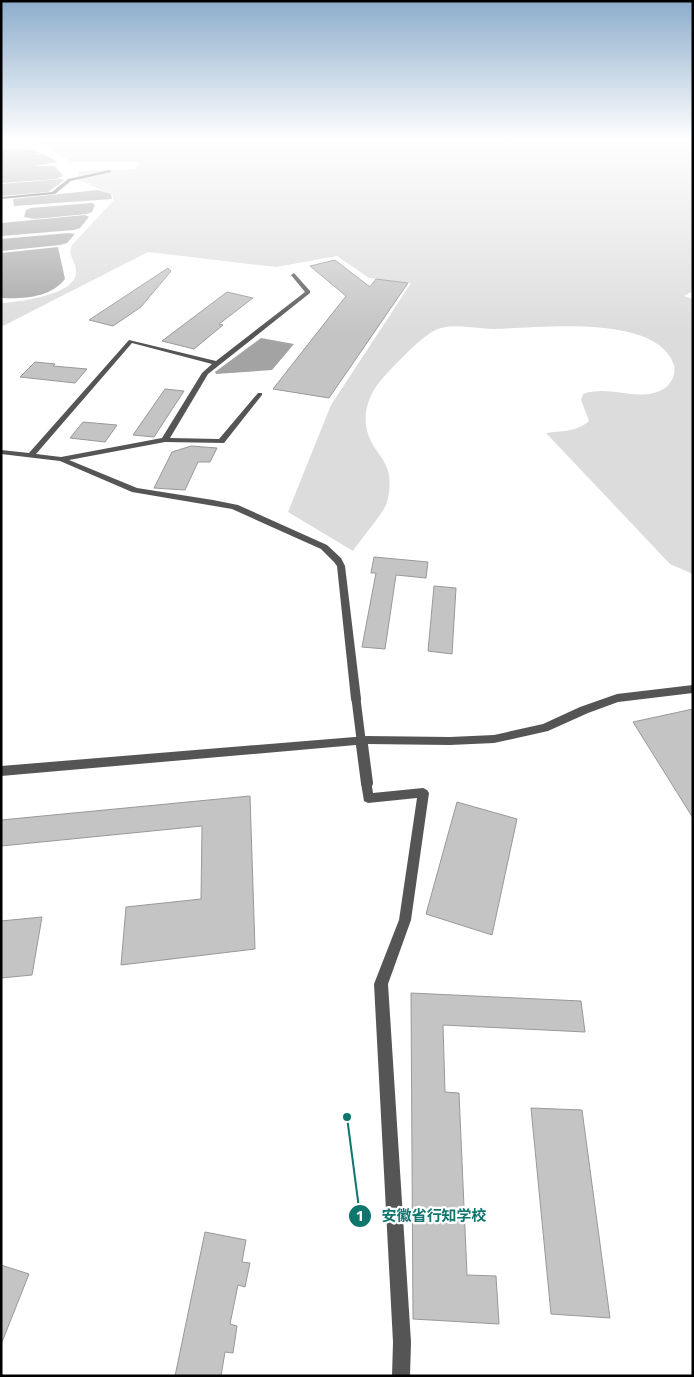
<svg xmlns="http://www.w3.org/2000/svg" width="694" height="1377" viewBox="0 0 694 1377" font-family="'Open Sans','Noto Sans SC',sans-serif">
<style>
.green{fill:#dcdcdc}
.water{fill:#a3a3a3}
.building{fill:#c4c4c4;stroke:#999}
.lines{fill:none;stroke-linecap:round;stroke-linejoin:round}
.lane{fill:#555;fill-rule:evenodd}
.street{fill:#555;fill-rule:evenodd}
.lane-bridge-far1{stroke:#555;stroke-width:9}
.lane-bridge{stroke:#555;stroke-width:12}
.leader{fill:none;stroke:#0f766e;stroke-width:2}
.callout-dot{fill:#0f766e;stroke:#fff;stroke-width:2}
.mark-label{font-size:15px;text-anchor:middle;font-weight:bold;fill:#fff}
.callout-label{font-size:15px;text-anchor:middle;font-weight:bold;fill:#0f766e;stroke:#fff;stroke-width:4.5;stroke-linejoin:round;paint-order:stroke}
</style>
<rect width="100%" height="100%" fill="#fff"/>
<path class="green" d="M 32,139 L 693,139 L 693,291 L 684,296 L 693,299 L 693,574 L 670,564 L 546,433 C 561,431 577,432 589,421 L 581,400 L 583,394 C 610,384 641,404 665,388 C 672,383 676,373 674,365 C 657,313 538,328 494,329 C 476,329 455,323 438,329 C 423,334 393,367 382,379 C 365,398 360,423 373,445 C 378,453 384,460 387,468 C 391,478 390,492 387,502 C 384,513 360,540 353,551 L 288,512 L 331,405 L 411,283 L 369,278 L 337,256 L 276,267 L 148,252 L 1,327 L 1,303 C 17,302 78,295 76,271 C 76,261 67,256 72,245 L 113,201 L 113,195 L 79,180 L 78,171 L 136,169 L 139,162 L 72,162 Z"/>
<path class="water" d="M 1,149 L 33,150 L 40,153 L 32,155 L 44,154 L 58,162 L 34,166 L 55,166 L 63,176 L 56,179 L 1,183 Z
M 61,179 L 64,180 L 48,192 L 1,196 L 1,184 Z
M 98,190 L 111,194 L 112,199 L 14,206 L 13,199 Z
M 92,203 L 95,205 L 92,212 L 87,214 L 34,219 L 24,217 L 26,210 L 31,208 Z
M 85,215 L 89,217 L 80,228 L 74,230 L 1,236 L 1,223 Z
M 68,233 L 75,234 L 74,235 L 67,243 L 60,245 L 1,251 L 1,239 Z
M 58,247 L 65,279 C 50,298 23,299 1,298 L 1,253 Z
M 261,338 L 294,344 L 272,370 L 216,374 L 215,372 Z"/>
<path class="building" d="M 335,260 L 370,287 L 376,279 L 408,283 L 329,398 L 273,389 L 346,296 L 310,266 Z
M 168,268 L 171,271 L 141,307 L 113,326 L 89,320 Z
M 227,292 L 253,298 L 219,324 L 223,325 L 194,349 L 162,341 Z
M 35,362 L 55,364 L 53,366 L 87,369 L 75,383 L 20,377 Z
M 165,389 L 184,391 L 154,437 L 133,435 Z
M 83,422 L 117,425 L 105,442 L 70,438 Z
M 191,446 L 217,448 L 210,462 L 198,462 L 185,490 L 154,488 L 172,452 Z
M 374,557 L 428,562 L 426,578 L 396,575 L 385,649 L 362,647 L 376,573 L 371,573 Z
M 434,586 L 456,588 L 452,654 L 428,651 Z
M 693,709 L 693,818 L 633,722 Z
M 250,796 L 255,949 L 121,965 L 126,907 L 201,899 L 202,826 L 1,846 L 1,820 Z
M 457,802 L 517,819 L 492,935 L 426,914 Z
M 42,917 L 32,975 L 1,978 L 1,921 Z
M 411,993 L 581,1001 L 585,1032 L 443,1025 L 445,1092 L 459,1093 L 467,1275 L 496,1276 L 499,1324 L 413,1319 Z
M 531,1108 L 582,1110 L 610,1318 L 551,1314 Z
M 205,1232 L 246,1240 L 242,1262 L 250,1263 L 245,1287 L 238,1285 L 230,1324 L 237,1326 L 233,1353 L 225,1352 L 221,1376 L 175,1376 Z
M 1,1265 L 29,1274 L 2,1342 L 1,1342 Z"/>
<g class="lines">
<path class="lane" d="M 110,170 L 111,172 L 71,181 L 55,194 L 1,199 L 1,197 L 52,192 L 68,179 Z
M 294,273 L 310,291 L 310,293 L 208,374 L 170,438 L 219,439 L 258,393 L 262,393 L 262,395 L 224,443 L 165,442 L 69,460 L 137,488 L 213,500 L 238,505 L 327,545 L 341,558 L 345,566 L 361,699 L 360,702 L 352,702 L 351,699 L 337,566 L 334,562 L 321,549 L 232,509 L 132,492 L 60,461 L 1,454 L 1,450 L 29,453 L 129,340 L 216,361 L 305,292 L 291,275 ZM 132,343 L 212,364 L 202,373 L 162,438 L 61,457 L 36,454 Z
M 367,778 L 371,780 L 373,793 L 423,788 L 427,790 L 429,793 L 411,920 L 388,984 L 411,1342 L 410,1376 L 392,1376 L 393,1342 L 374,984 L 399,920 L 417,798 L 368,803 L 364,801 L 361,783 L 363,780 Z"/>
<path class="street" d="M 693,685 L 693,693 L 618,702 L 588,713 L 548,731 L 494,743 L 450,745 L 367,744 L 1,776 L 1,766 L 367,736 L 450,737 L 494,735 L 543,724 L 580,707 L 617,694 Z"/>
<path class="lane-bridge-far1" d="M 356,699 L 362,747"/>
<path class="lane-bridge" d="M 362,745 L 367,783"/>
</g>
<linearGradient id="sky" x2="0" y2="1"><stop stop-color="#8cadcc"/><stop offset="0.42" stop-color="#fff"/><stop offset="1" stop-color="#fff" stop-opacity="0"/></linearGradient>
<rect width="694" height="332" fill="url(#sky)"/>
<path class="leader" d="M347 1117L360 1216"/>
<g class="callout-dot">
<circle cx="347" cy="1117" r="5"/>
<circle cx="360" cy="1216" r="12"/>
</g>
<g class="mark-label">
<text x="360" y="1221">1</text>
</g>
<g class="callout-label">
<text x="434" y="1221">安徽省行知学校</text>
</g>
<rect width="694" height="1377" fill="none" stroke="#000000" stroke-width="5"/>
</svg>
